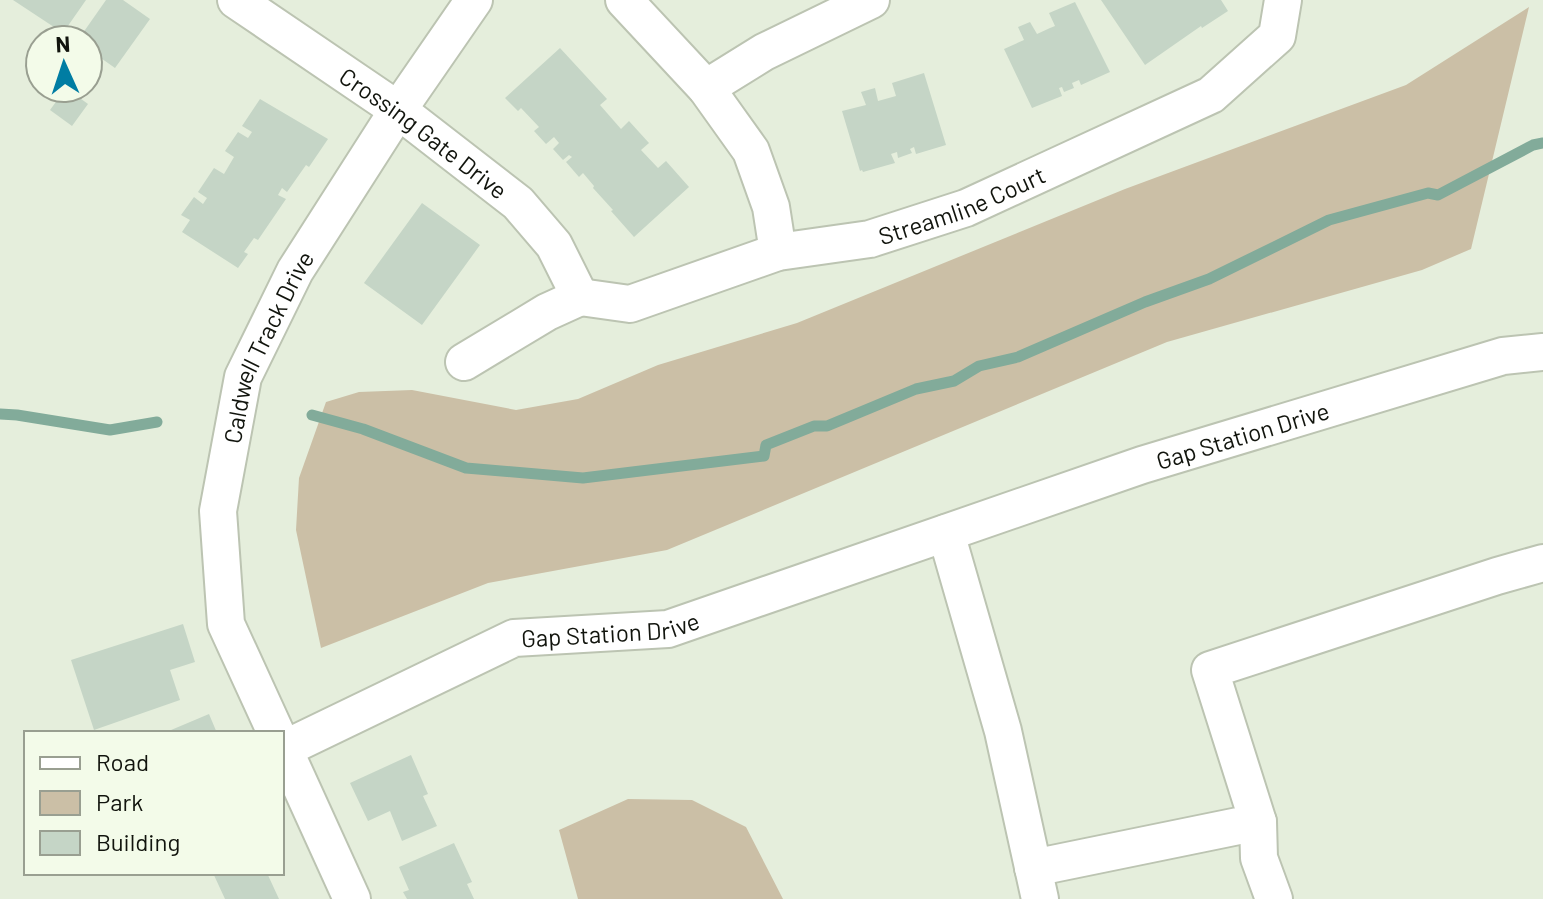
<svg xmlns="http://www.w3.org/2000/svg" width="1543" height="899" viewBox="0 0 1543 899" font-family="Barlow,sans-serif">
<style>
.green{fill:#cbbfa6}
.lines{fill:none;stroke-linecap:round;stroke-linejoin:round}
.stream{stroke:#82ab9a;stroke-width:11}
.building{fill:#c5d5c6}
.minor-casing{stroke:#bcc4b2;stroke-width:40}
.minor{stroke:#fff;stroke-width:36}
.labels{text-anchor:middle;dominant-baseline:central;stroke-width:8;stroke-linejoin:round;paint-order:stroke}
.street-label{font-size:24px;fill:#11140d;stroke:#f3fbe9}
</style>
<rect width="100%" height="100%" fill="#e5eedc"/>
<path class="green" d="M 1529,7 L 1471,249 L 1422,270 L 1167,342 L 667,550 L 488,583 L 321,648 L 296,530 L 299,478 L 326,402 L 359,392 L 412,390 L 516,410 L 578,399 L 658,365 L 797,323 L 1125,189 L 1406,85 Z
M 628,799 L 692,800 L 746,827 L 783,899 L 578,899 L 559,830 Z"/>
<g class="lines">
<path class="stream" d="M 0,414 L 17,415 L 110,430 L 157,422
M 312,415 L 363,429 L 466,468 L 583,478 L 764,456 L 766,445 L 814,426 L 827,426 L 916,389 L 954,381 L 979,366 L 1018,357 L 1145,302 L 1209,279 L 1329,220 L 1428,193 L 1438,195 L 1533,145 L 1543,143"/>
</g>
<path class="building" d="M 13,0 L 86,0 L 63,33 Z
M 106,0 L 123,0 L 150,19 L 115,68 L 88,49 L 88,40 L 78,40 Z
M 1101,0 L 1221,0 L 1228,11 L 1202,28 L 1201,26 L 1145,65 Z
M 1075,2 L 1110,72 L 1081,85 L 1079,80 L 1072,83 L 1074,88 L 1064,92 L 1062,87 L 1059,88 L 1062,96 L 1032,108 L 1004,49 L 1024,40 L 1018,27 L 1030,22 L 1037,34 L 1050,28 L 1055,26 L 1049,13 Z
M 560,48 L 607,99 L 600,105 L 621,129 L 629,121 L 649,143 L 641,150 L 658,168 L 666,161 L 689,187 L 634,237 L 611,211 L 613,210 L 593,188 L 594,186 L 583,173 L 579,177 L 566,162 L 572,157 L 569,155 L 563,160 L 553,149 L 559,143 L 554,137 L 546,144 L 534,131 L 539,127 L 521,108 L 518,111 L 505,98 Z
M 924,73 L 946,145 L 916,154 L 914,147 L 910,149 L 912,153 L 898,158 L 897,152 L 891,154 L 895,163 L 863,172 L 862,170 L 860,171 L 842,111 L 866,105 L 861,92 L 875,88 L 878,101 L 896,96 L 892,83 Z
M 66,88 L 88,104 L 72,126 L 50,110 Z
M 260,99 L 328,139 L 309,167 L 306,165 L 287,192 L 282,188 L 278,195 L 286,199 L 258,240 L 254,238 L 244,252 L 248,254 L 238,268 L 182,232 L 190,220 L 181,215 L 194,197 L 203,204 L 207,198 L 198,192 L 214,168 L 224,174 L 234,157 L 225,151 L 238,132 L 248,138 L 252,132 L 242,126 Z
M 422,203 L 480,245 L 422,325 L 364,283 Z
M 183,624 L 195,662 L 170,670 L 180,700 L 94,730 L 71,660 Z
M 209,714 L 217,733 L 164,733 Z
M 411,755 L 428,794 L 423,796 L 437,826 L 402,841 L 390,811 L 368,821 L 350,783 Z
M 454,843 L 472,882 L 467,884 L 474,899 L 407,899 L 403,892 L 409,890 L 399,867 Z
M 213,873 L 267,873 L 279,899 L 225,899 Z"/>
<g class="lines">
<g class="minor-casing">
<g id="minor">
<path id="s1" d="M 236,0 L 398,110 L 518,203 L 554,245 L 580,297"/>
<path d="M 624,0 L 706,88 L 751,151 L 771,207 L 778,252"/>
<path d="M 706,88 L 764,52 L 871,0"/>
<path id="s2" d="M 580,297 L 630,304 L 778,252 L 870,239 L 966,208 L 1211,95 L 1277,36 L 1283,0"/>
<path d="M 464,362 L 547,312 L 580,297"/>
<path d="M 946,533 L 1003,731 L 1040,899"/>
<path id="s3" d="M 276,733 L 226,624 L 218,511 L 243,377 L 295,271 L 398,110 L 474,0"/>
<path d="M 282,745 L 352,899"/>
<path id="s4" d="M 284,749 L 514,638 L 668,629 L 1142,465 L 1503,356 L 1543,352"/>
<path d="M 1258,822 L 1259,858 L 1274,899"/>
<path d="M 1033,868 L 1258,822 L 1210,670 L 1497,576 L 1543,563"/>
</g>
</g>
<use href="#minor" class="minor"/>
</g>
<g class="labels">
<g class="street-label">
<text stroke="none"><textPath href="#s1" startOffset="230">Crossing Gate Drive</textPath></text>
<text stroke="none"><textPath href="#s2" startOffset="398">Streamline Court</textPath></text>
<text stroke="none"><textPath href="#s3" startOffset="406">Caldwell Track Drive</textPath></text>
<text stroke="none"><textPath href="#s4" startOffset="1016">Gap Station Drive</textPath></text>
<text stroke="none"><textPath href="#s4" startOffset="352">Gap Station Drive</textPath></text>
</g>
</g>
<rect x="24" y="731" width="260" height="144" fill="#f3fbe9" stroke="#999f91" stroke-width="2"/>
<rect x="40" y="757" width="40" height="12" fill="#ffffff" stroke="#999f91" stroke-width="2"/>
<text x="96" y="771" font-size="24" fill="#11140d">Road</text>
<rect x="40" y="791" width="40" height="24" fill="#cbbfa6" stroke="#999f91" stroke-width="2"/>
<text x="96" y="811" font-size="24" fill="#11140d">Park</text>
<rect x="40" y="831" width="40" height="24" fill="#c5d5c6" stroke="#999f91" stroke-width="2"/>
<text x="96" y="851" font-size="24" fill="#11140d">Building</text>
<g transform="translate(64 64) rotate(357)"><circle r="38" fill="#f3fbe9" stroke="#999f91" stroke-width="2"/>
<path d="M0-6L14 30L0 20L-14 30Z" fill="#007da3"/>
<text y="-12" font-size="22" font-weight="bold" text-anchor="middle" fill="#11140d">N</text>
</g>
</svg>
